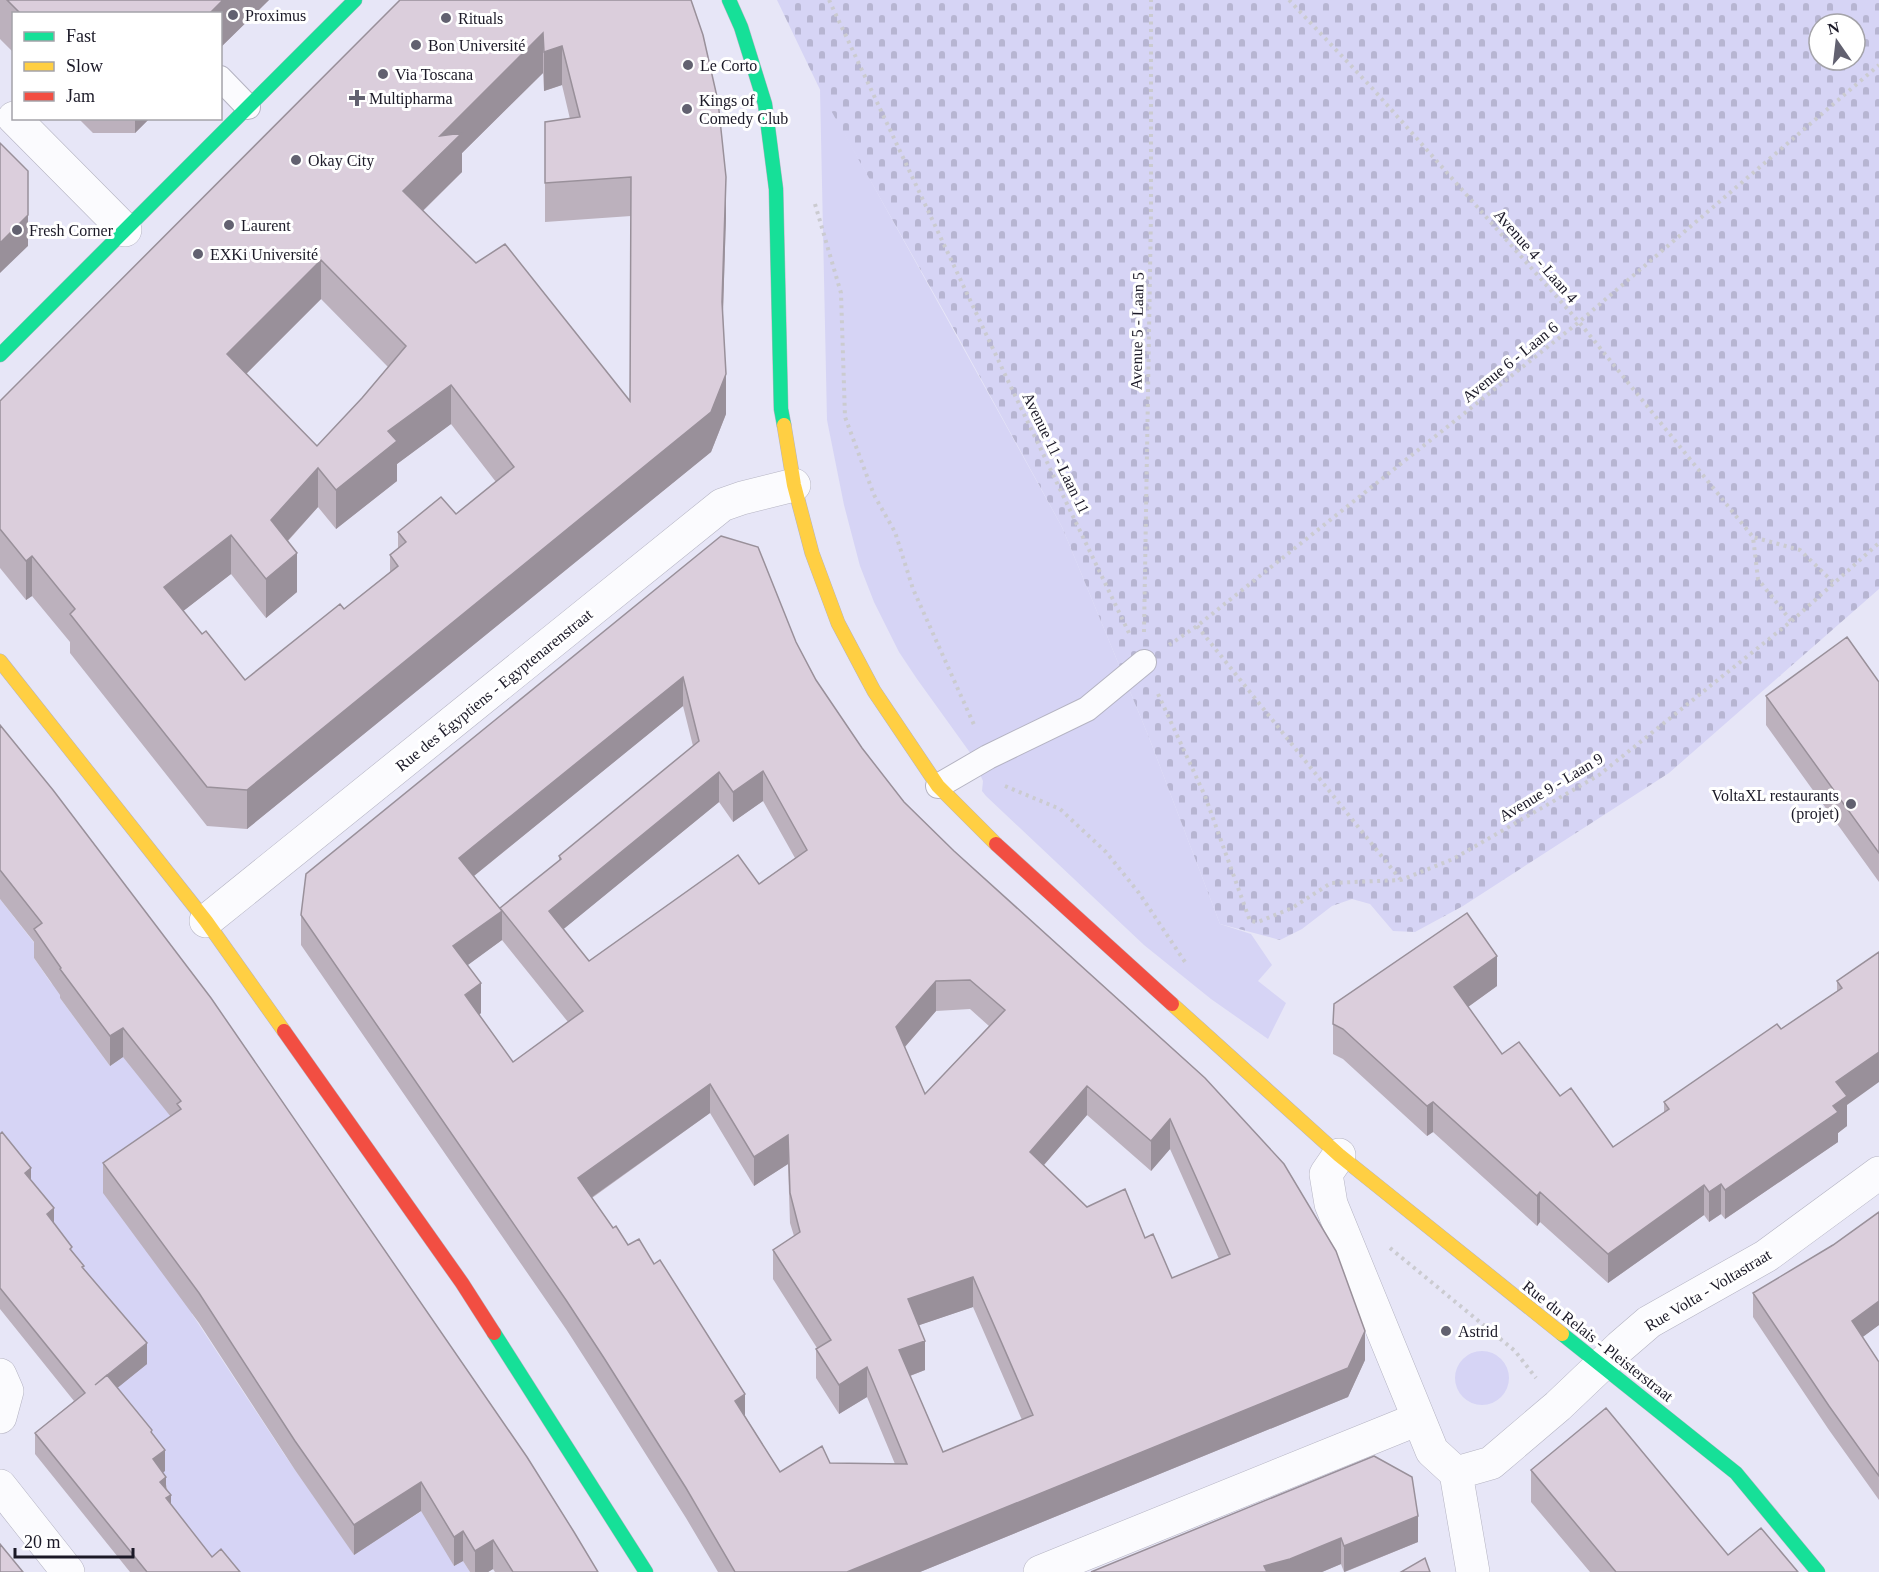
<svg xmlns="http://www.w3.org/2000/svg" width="1879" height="1572" viewBox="0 0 1879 1572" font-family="Georgia,serif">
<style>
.green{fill:#d6d4f5}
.cemetery{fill:url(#cemetery-stones);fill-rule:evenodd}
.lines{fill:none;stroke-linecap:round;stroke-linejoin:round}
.lane-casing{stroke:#b4b3c2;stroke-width:26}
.street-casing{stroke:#b4b3c2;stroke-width:34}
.fast-casing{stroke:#b4b3c2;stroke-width:15}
.slow-casing{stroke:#b4b3c2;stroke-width:15}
.jam-casing{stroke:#b4b3c2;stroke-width:15}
.path{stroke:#cbcbd0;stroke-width:4;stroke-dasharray:3 4.5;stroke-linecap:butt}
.lane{stroke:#fbfbfe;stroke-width:24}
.street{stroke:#fbfbfe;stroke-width:33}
.fast{stroke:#16e098;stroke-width:14}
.slow{stroke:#ffcf43;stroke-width:14}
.jam{stroke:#f24e42;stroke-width:14}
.wall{fill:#bcb1bd;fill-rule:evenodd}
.shaded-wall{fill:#99909a}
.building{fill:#dbcedc;stroke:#99909a;stroke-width:1.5;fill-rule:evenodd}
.poi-dot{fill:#626170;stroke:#fff;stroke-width:2}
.labels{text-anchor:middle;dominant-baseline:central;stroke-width:6;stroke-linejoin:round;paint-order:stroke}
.poi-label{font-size:16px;fill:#1b1927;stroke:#fff;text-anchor:start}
.street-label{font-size:16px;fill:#1b1927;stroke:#fff}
</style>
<defs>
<pattern id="cemetery-stones" width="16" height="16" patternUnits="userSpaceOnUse" patternTransform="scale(1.5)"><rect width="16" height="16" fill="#d6d4f5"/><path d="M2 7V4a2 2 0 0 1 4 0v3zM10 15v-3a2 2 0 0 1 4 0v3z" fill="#b7b5d2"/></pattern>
</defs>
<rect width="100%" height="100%" fill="#e7e6f7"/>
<path class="green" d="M 820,89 L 1062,527 L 1148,735 L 1220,924 L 1251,934 L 1272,965 L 1258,981 L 1286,1003 L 1268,1039 L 1211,999 L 1144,945 L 986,796 L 982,791 L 983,781 L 971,754 L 917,679 L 899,652 L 874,602 L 860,566 L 844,505 L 827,420 Z
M 0,899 L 42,953 L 34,958 L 51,983 L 67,993 L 60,998 L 110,1066 L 145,1042 L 181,1130 L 192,1314 L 284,1454 L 354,1554 L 444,1497 L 454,1566 L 463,1561 L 470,1572 L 220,1572 L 153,1480 L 164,1470 L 96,1405 L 146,1364 L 0,1155 Z
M1455 1378a27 27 0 1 1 54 0a27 27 0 1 1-54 0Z"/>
<path class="cemetery" d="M 777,0 L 1879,0 L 1879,589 L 1669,773 L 1463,906 L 1415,932 L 1393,931 L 1370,904 L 1352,899 L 1332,906 L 1302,929 L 1280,940 L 1220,924 L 1148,735 L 1062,527 L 951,324 L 824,98 ZM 1819,24 L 1855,24 L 1855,60 L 1819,60 Z"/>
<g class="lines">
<g class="lane-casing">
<path id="lane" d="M 220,78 L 248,107
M 938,786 L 988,757 L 1087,709 L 1144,662"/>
</g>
<g class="street-casing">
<path id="street" d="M 14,118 L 125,230
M 206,921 L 722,505 L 742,498 L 794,485
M 1339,1155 L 1326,1174 L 1331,1204 L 1432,1451 L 1456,1473 L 1473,1572
M 0,1375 L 7,1391 L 0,1417
M 1456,1473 L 1491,1463 L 1558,1406 L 1620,1347 L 1649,1322 L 1766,1256 L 1879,1173
M 0,1486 L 68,1572
M 1040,1572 L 1418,1419"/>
</g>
<g class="fast-casing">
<path id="fast" d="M 729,0 L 741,27 L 765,104 L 776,189 L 781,409 L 784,425
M 0,355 L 355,0
M 494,1333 L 646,1572
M 1562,1334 L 1736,1473 L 1818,1572"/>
</g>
<g class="slow-casing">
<path id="slow" d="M 784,425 L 794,485 L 812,553 L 838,623 L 874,691 L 938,786 L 996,844
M 0,661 L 206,921 L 284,1031
M 1172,1004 L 1339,1155 L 1562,1334"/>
</g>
<g class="jam-casing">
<path id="jam" d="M 996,844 L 1172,1004
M 284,1031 L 462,1283 L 494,1333"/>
</g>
<path class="path" d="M 829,0 L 1010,385 L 1129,633
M 1289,0 L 1373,89 L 1579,322 L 1753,537
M 815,204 L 841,293 L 845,417 L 874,495 L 895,532 L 913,589 L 975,727
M 1791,621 L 1758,579 L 1753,537 L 1800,550 L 1834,583
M 1197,626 L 1400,879
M 1144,632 L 1151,213 L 1151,0
M 1169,645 L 1197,626 L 1579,322 L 1879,65
M 1158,694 L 1205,796 L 1250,921 L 1258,922 L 1292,908 L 1331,883 L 1401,880 L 1453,859 L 1599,775 L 1794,619 L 1879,543
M 1005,786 L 1060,809 L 1106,852 L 1139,893 L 1187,965
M 1390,1248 L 1515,1351 L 1536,1378"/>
<use href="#lane" class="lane"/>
<use href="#street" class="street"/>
<use href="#fast" class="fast"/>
<use href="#slow" class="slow"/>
<use href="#jam" class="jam"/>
</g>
<path class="wall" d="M 0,0 L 269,0 L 220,48 L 220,14 L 14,14 L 14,53 L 0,39 Z
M 400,0 L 691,0 L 726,216 L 723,314 L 726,414 L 711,452 L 247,829 L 207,826 L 70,653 L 70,642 L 32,596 L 26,600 L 0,568 L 0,401 ZM 543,73 L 544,91 L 562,85 L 570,119 L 545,122 L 545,222 L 631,216 L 630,401 L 476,263 L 423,211 L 462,172 L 462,153 ZM 321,299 L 388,367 L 362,398 L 317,446 L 246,374 ZM 451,424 L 496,482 L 456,514 L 398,532 L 398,548 L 390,555 L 390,572 L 344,609 L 245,680 L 202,634 L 183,611 L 231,574 L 266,618 L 297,592 L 288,541 L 318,507 L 336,529 L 397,481 L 397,464 Z
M 78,118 L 150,118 L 135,133 L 93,133 Z
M 721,536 L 796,642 L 816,680 L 862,748 L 904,802 L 954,851 L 1365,1360 L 1348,1397 L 920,1572 L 718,1572 L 686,1518 L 604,1388 L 566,1329 L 301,945 L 301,915 ZM 683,706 L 693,746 L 559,856 L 559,861 L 500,909 L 474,876 ZM 763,801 L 795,858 L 759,884 L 589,961 L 563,929 L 719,802 L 733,822 ZM 502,940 L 568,1022 L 513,1062 L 479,1015 L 481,1013 L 467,965 ZM 970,1009 L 989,1026 L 925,1094 L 905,1047 L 936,1011 ZM 710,1113 L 754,1186 L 788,1164 L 790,1223 L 794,1236 L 773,1250 L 773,1279 L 817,1348 L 816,1349 L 816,1378 L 839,1414 L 867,1397 L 895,1464 L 830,1463 L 780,1472 L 745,1416 L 592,1198 ZM 1087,1115 L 1151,1171 L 1170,1149 L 1219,1259 L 1172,1278 L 1145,1238 L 1087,1207 L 1044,1165 ZM 973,1307 L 1022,1420 L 943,1452 L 910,1376 L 925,1370 L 919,1325 Z
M 1879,682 L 1879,882 L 1766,725 L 1766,696 Z
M 0,725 L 598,1572 L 495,1572 L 493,1569 L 488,1572 L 470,1572 L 463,1561 L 454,1566 L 421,1511 L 354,1555 L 295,1470 L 199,1323 L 103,1193 L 103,1163 L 171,1117 L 123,1057 L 110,1066 L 60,998 L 60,995 L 34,958 L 34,942 L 0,899 Z
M 1879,952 L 1847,1104 L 1847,1126 L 1838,1133 L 1838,1142 L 1725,1219 L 1721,1214 L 1709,1222 L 1704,1215 L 1608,1283 L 1540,1222 L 1537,1226 L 1433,1132 L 1427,1136 L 1343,1059 L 1333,1054 L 1333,1024 L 1497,986 L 1468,1007 L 1502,1054 L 1560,1096 L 1613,1147 L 1664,1113 L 1664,1102 L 1781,1029 L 1837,991 L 1837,981 Z
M 0,1134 L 31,1180 L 54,1223 L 147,1364 L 117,1388 L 152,1434 L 165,1471 L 163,1472 L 171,1505 L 212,1557 L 240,1572 L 130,1572 L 35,1454 L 35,1433 L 74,1401 L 0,1309 Z
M 1879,1212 L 1879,1325 L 1862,1337 L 1879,1362 L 1879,1500 L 1829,1430 L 1753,1317 L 1753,1293 L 1833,1245 Z
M 1374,1456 L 1418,1542 L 1345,1572 L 1344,1572 L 1341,1564 L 1322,1572 L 1091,1572 Z
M 1531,1470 L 1728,1555 L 1798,1572 L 1590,1572 L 1531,1502 Z"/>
<path class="shaded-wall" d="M 223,0 L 269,0 L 220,48 L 220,14 L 209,14 Z
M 543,33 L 543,73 L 462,153 L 462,172 L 403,230 L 403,191 L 440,136 Z
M 562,46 L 562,85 L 544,91 L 544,52 Z
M 135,118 L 150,118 L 135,133 Z
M 726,177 L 726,216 L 722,341 L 722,302 Z
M 28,215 L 28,246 L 0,273 L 0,243 Z
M 321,260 L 321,299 L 227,393 L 227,354 Z
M 726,374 L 726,414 L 711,452 L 247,829 L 247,790 Z
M 451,385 L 451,424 L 397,464 L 397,481 L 336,529 L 336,490 L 388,431 Z
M 318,468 L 318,507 L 271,559 L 271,520 Z
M 231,535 L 231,574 L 164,626 L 164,587 Z
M 297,553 L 297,592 L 266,618 L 266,579 Z
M 32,556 L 32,596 L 26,600 L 26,561 Z
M 683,677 L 683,706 L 459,888 L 459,858 Z
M 763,771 L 763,801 L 733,822 L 733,792 Z
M 719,772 L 719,802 L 549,941 L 549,911 Z
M 502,911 L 502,940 L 453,976 L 453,946 Z
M 1497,956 L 1497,986 L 1454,1017 L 1454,987 Z
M 936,981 L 936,1011 L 896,1057 L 896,1027 Z
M 481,983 L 481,1013 L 465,1025 L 465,995 Z
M 123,1028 L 123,1057 L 110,1066 L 110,1036 Z
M 1879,1052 L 1879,1082 L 1847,1105 L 1847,1126 L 1838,1133 L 1838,1142 L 1725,1219 L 1725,1190 L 1833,1106 L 1836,1082 Z
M 710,1084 L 710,1113 L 578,1207 L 578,1178 Z
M 1087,1086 L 1087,1115 L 1030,1181 L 1030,1152 Z
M 1433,1102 L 1433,1132 L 1427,1136 L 1427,1106 Z
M 1170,1119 L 1170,1149 L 1151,1171 L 1151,1141 Z
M 788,1135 L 788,1164 L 754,1186 L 754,1157 Z
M 31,1168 L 31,1189 L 25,1173 Z
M 1721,1184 L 1721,1214 L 1709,1222 L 1709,1192 Z
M 1704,1185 L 1704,1215 L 1608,1283 L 1608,1254 Z
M 1540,1192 L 1540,1222 L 1537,1226 L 1537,1196 Z
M 54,1208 L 54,1229 L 47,1214 Z
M 973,1277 L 973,1307 L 908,1329 L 908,1299 Z
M 1879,1301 L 1879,1325 L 1852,1345 L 1852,1321 Z
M 1365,1331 L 1365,1360 L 1348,1397 L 920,1572 L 847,1572 Z
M 925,1341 L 925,1370 L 899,1380 L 899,1350 Z
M 147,1343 L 147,1364 L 95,1406 L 95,1385 Z
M 867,1367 L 867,1397 L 839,1414 L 839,1385 Z
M 745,1394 L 745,1424 L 735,1401 Z
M 165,1450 L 165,1471 L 153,1480 L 153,1459 Z
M 166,1477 L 166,1498 L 171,1495 L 171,1516 L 160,1482 Z
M 421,1482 L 421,1511 L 354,1555 L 354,1525 Z
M 1418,1516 L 1418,1542 L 1344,1572 L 1344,1546 Z
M 463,1531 L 463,1561 L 454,1566 L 454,1537 Z
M 1341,1538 L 1341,1564 L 1322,1572 L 1264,1572 L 1264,1566 Z
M 493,1540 L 493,1569 L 488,1572 L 475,1572 L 475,1551 Z"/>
<path class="building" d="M 7,0 L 223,0 L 209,14 L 21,14 Z
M 400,0 L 691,0 L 703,35 L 718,101 L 726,177 L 722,302 L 726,374 L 711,412 L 247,790 L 207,787 L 70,614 L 75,609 L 32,556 L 26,561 L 0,529 L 0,401 ZM 543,33 L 544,52 L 562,46 L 580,117 L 545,122 L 545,183 L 631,177 L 630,401 L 505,244 L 476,263 L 403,191 L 462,133 L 440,136 ZM 321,260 L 406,346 L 362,398 L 317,446 L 227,354 ZM 451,385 L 514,467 L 456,514 L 441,497 L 398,532 L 406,542 L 390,555 L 398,566 L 344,609 L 340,604 L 245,680 L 206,631 L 202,634 L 164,587 L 231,535 L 266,579 L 297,553 L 271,520 L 318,468 L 336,490 L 397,441 L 388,431 Z
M 0,143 L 28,171 L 28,215 L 0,243 Z
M 721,536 L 758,547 L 796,642 L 816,680 L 862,748 L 904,802 L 954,851 L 1205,1078 L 1284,1164 L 1336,1251 L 1365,1331 L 1348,1368 L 847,1572 L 735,1572 L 686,1488 L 604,1358 L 566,1300 L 301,915 L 306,874 ZM 683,677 L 699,741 L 559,856 L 561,859 L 500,908 L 583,1011 L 513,1062 L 465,995 L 481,983 L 453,946 L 502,911 L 459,858 ZM 763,771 L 807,850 L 759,884 L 738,855 L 589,961 L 549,911 L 719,772 L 733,792 ZM 970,980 L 1005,1010 L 925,1094 L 896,1027 L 936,981 ZM 710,1084 L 754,1157 L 788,1135 L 790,1193 L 800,1232 L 773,1250 L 831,1340 L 816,1349 L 839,1385 L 867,1367 L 907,1464 L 830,1463 L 822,1446 L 780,1472 L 735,1401 L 745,1394 L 660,1260 L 654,1264 L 639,1239 L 628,1245 L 616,1226 L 613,1228 L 578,1178 ZM 1087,1086 L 1151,1141 L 1170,1119 L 1230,1254 L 1172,1278 L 1153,1234 L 1145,1238 L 1125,1189 L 1087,1207 L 1030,1152 ZM 973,1277 L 1033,1415 L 943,1452 L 899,1350 L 925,1341 L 908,1299 Z
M 1847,637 L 1879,682 L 1879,853 L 1766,696 Z
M 0,725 L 53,790 L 211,998 L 527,1457 L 574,1532 L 598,1572 L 513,1572 L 493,1540 L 475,1551 L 463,1531 L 454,1537 L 421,1482 L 354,1525 L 295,1441 L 199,1293 L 103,1163 L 181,1109 L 177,1104 L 181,1101 L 123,1028 L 110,1036 L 60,969 L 61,968 L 34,929 L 42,923 L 0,870 Z
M 1467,913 L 1497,956 L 1454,987 L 1502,1054 L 1519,1042 L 1560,1096 L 1571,1088 L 1613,1147 L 1669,1109 L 1664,1102 L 1777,1024 L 1781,1029 L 1842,988 L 1837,981 L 1879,952 L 1879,1052 L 1836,1082 L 1847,1096 L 1833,1106 L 1838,1112 L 1725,1190 L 1721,1184 L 1709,1192 L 1704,1185 L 1608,1254 L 1540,1192 L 1537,1196 L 1433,1102 L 1427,1106 L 1343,1029 L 1333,1024 L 1334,1004 Z
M 2,1132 L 31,1168 L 25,1173 L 54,1208 L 47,1214 L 72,1247 L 70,1249 L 84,1266 L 82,1267 L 147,1343 L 95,1385 L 107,1375 L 152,1430 L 151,1432 L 165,1450 L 153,1459 L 166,1477 L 160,1482 L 171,1495 L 166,1498 L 212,1557 L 221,1549 L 240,1572 L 147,1572 L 35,1433 L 85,1393 L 0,1288 L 0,1134 Z
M 1879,1212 L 1879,1301 L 1852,1321 L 1879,1362 L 1879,1476 L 1829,1406 L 1753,1293 L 1833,1245 Z
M 1606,1408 L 1728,1555 L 1761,1528 L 1798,1572 L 1616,1572 L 1531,1470 Z
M 1374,1456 L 1412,1477 L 1418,1516 L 1344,1546 L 1341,1538 L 1290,1559 L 1264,1566 L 1267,1572 L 1091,1572 Z
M 0,1544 L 23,1572 L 0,1572 Z
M 1425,1558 L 1430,1572 L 1401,1572 Z"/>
<g class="poi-dot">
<circle cx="233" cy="15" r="6"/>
<circle cx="446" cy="18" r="6"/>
<circle cx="416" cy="45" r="6"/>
<circle cx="688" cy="65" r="6"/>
<circle cx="383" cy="74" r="6"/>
<path d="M354 89h6v6h6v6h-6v6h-6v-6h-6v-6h6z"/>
<circle cx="687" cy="109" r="6"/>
<circle cx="296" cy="160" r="6"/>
<circle cx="229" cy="225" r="6"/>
<circle cx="17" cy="230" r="6"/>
<circle cx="198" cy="254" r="6"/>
<circle cx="1851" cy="804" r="6"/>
<circle cx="1446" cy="1331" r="6"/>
</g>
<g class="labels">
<g class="poi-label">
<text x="245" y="15">Proximus</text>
<text x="458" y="18">Rituals</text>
<text x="428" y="45">Bon Université</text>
<text x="700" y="65">Le Corto</text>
<text x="395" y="74">Via Toscana</text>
<text x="369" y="98">Multipharma</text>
<text x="699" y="100">Kings of<tspan x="699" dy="18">Comedy Club</tspan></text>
<text x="308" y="160">Okay City</text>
<text x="241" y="225">Laurent</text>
<text x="29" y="230">Fresh Corner</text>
<text x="210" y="254">EXKi Université</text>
<text x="1839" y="795" text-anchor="end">VoltaXL restaurants<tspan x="1839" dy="18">(projet)</tspan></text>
<text x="1458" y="1331">Astrid</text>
</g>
<g class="street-label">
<text transform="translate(1536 256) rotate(49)">Avenue 4 - Laan 4</text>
<text transform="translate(1137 331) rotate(-89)">Avenue 5 - Laan 5</text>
<text transform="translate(1510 362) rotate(-39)">Avenue 6 - Laan 6</text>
<text transform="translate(1056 453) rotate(64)">Avenue 11 - Laan 11</text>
<text transform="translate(494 690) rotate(-39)">Rue des Égyptiens - Egyptenarenstraat</text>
<text transform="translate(1551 787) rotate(-31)">Avenue 9 - Laan 9</text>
<text transform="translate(1708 1290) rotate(-31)">Rue Volta - Voltastraat</text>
<text transform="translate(1598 1341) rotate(38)">Rue du Relais - Pleisterstraat</text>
</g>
</g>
<rect x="12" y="12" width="210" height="108" fill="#ffffff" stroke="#a4a3a9" stroke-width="1.5"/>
<rect x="24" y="32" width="30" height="9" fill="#16e098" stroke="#a4a3a9" stroke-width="1.5"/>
<text x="66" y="42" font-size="18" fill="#1b1927">Fast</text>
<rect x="24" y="62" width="30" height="9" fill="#ffcf43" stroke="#a4a3a9" stroke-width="1.5"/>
<text x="66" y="72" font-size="18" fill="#1b1927">Slow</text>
<rect x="24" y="92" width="30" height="9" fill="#f24e42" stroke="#a4a3a9" stroke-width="1.5"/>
<text x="66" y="102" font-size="18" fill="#1b1927">Jam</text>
<g transform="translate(1837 42) rotate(346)"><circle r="28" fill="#ffffff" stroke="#a4a3a9" stroke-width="1.5"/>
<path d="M0-4.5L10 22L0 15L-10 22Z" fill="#626170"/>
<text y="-9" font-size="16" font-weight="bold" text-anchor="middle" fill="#1b1927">N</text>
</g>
<path d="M15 1548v9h118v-9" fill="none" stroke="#1b1927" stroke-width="3"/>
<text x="24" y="1548" font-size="18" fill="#1b1927" stroke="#ffffff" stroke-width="4.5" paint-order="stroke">20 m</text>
</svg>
